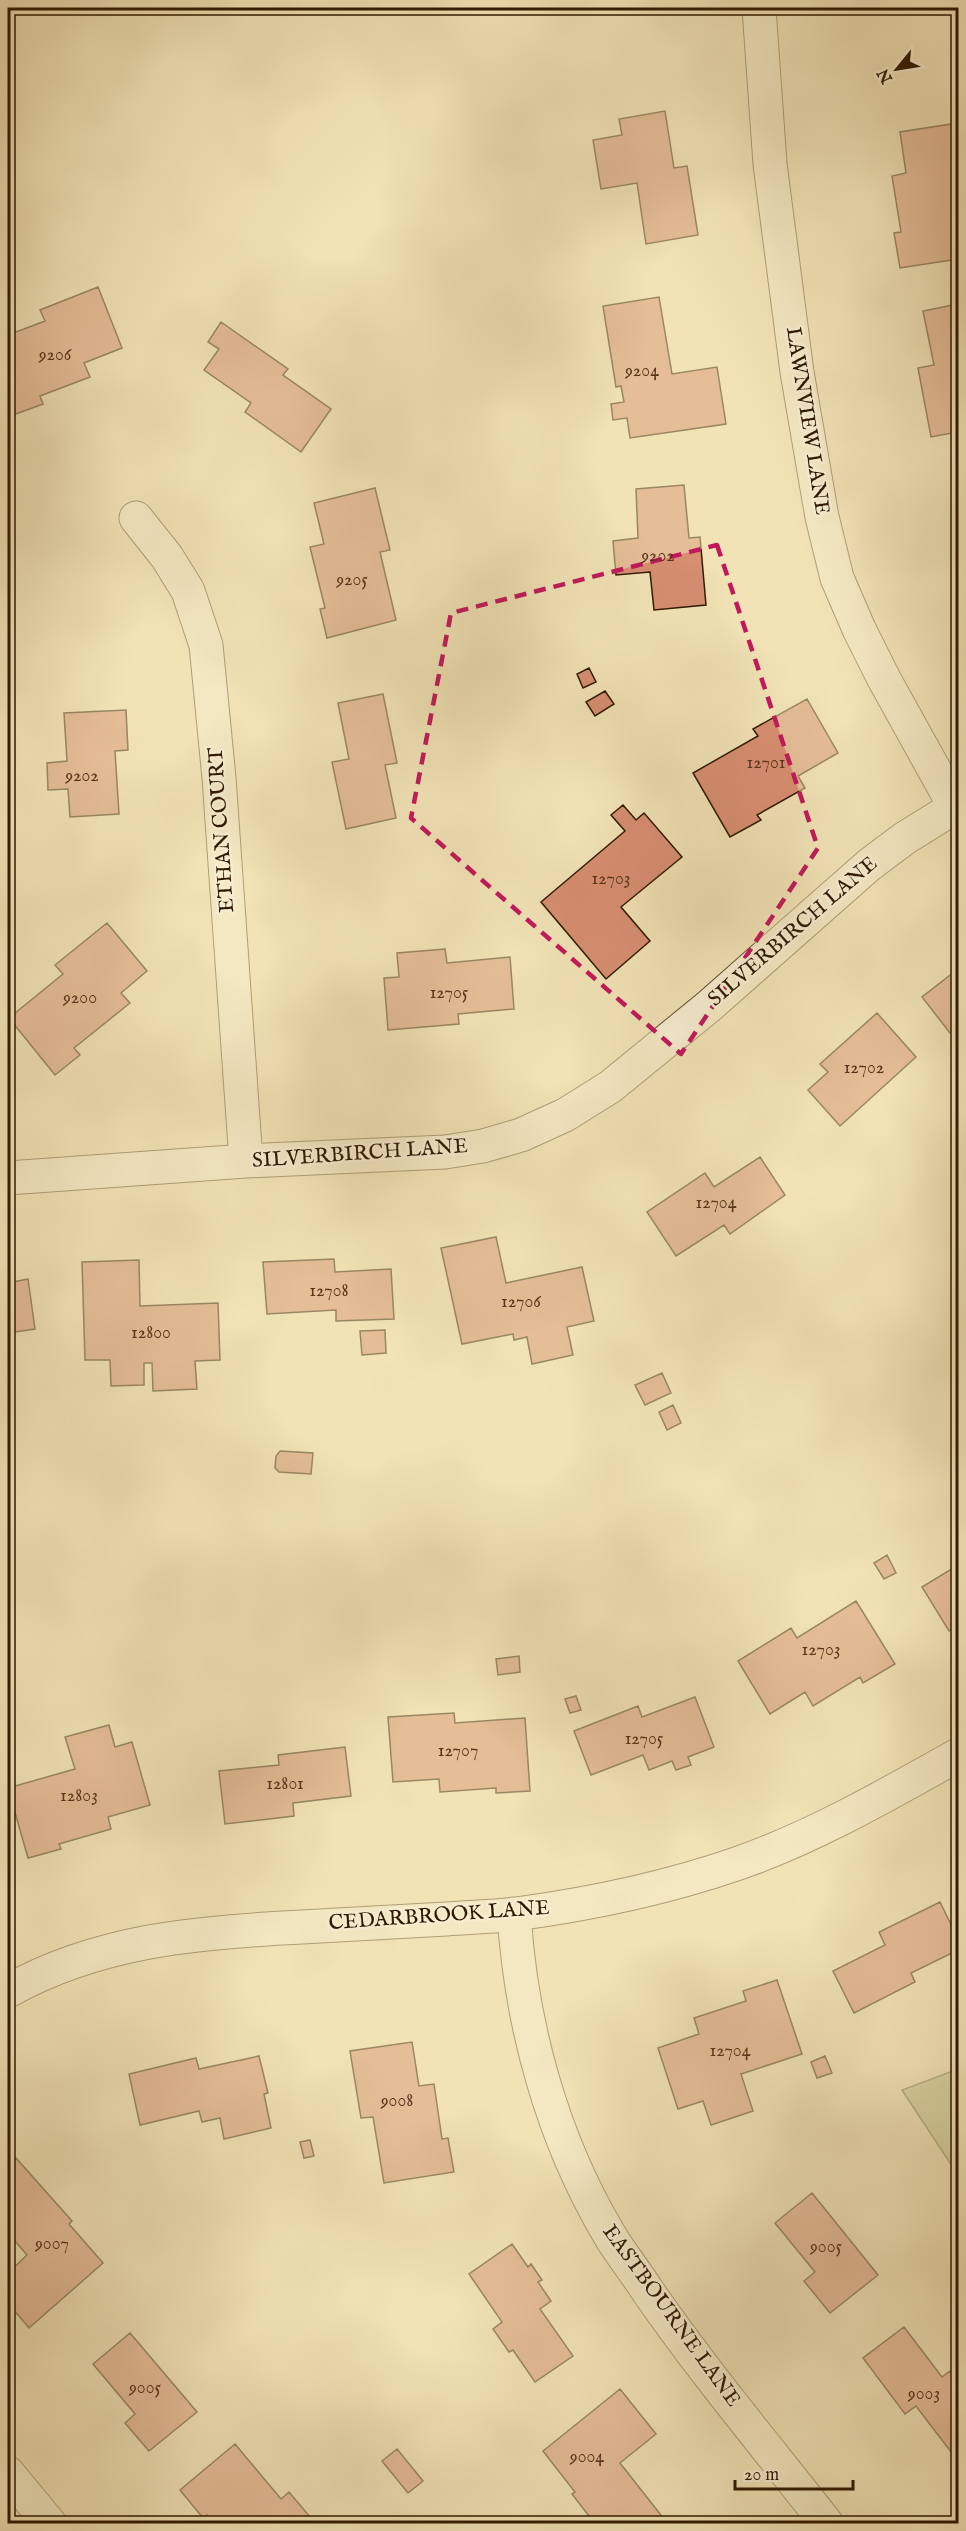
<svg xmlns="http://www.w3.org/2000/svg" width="966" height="2531" viewBox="0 0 966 2531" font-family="'IM FELL English',serif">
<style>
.green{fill:#bcc38d;stroke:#756e46;stroke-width:1.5}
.building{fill:#d78e71;stroke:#2e1900;stroke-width:1.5}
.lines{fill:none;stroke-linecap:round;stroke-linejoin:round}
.street-casing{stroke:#5f4c2e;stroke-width:35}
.street{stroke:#f6edd0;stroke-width:33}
.marked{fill:none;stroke:#c2185b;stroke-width:4.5;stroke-dasharray:12 8;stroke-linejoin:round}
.labels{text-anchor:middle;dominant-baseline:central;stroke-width:5;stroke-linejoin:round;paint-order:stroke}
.number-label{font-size:18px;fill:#58361c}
.street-label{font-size:21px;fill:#2e1900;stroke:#f6edd0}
</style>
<rect width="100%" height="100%" fill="#f1e3b6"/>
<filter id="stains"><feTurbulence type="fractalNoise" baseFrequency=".00333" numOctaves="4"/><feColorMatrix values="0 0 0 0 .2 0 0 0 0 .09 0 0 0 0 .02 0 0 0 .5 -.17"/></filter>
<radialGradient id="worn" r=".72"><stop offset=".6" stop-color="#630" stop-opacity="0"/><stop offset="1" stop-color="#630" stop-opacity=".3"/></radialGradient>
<path class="green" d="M 958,2069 L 958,2175 L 902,2090 Z"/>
<path class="building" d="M 665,111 L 674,168 L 687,166 L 698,235 L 646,244 L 637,183 L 601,189 L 593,140 L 622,135 L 619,119 Z
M 958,123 L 958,259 L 900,268 L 894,233 L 901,232 L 892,176 L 906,173 L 900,132 Z
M 98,287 L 122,348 L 84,363 L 90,377 L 40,396 L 43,404 L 8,417 L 8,335 L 45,321 L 40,310 Z
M 659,297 L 672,374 L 717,367 L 726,424 L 630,438 L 627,418 L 613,420 L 611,404 L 624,402 L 621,386 L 616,387 L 603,306 Z
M 958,304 L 958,432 L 931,437 L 918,368 L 934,365 L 923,311 Z
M 221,322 L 288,369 L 283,375 L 331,409 L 301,452 L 245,412 L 251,403 L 204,370 L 219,349 L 208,342 Z
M 684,485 L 689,538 L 700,537 L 706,605 L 654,610 L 650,572 L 616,575 L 613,541 L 638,538 L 636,489 Z
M 375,488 L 390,550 L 380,552 L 396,620 L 327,638 L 320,609 L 325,608 L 310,547 L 324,544 L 314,503 Z
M 589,668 L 596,682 L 583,688 L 577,674 Z
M 605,691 L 614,704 L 595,716 L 586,702 Z
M 383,694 L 397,763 L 385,765 L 396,818 L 346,829 L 332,762 L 349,759 L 338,703 Z
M 807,699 L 838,753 L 798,776 L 805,788 L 757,815 L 761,820 L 730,837 L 693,773 L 758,736 L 753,729 Z
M 126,710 L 128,750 L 115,751 L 119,814 L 70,817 L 68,789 L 48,790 L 47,763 L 67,761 L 64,713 Z
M 623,805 L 636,820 L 644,813 L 682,857 L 621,907 L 650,941 L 606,979 L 541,902 L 625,831 L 611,815 Z
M 107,923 L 147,971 L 121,993 L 130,1003 L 74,1048 L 80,1055 L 55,1075 L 9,1018 L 63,974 L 55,965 Z
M 445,949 L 447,963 L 510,957 L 514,1009 L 458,1014 L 459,1024 L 388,1030 L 384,978 L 399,977 L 397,953 Z
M 958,969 L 958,1026 L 950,1033 L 922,997 Z
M 877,1013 L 916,1057 L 840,1126 L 808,1090 L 828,1072 L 820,1064 Z
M 760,1157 L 785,1195 L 730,1234 L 724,1225 L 676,1256 L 647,1212 L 705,1173 L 714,1187 Z
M 496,1237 L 506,1283 L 582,1267 L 594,1321 L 567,1327 L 573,1355 L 532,1364 L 527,1337 L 514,1340 L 513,1334 L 462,1344 L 441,1248 Z
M 334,1259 L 335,1272 L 391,1269 L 394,1319 L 336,1321 L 336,1310 L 267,1314 L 263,1262 Z
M 139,1260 L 140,1306 L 218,1303 L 220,1360 L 195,1361 L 197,1389 L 153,1391 L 152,1363 L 144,1363 L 144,1385 L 111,1386 L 110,1360 L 85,1360 L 82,1262 Z
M 28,1279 L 35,1329 L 8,1333 L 8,1283 Z
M 385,1330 L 386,1353 L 362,1355 L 360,1331 Z
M 662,1373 L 671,1393 L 645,1405 L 635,1385 Z
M 673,1405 L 681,1423 L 667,1430 L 659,1412 Z
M 280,1451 L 313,1453 L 311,1474 L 279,1472 L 275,1468 L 276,1456 Z
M 887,1555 L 896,1573 L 884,1579 L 874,1563 Z
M 958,1565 L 958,1625 L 949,1631 L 922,1587 Z
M 856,1601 L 895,1664 L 863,1683 L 860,1677 L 813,1706 L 805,1692 L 770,1714 L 738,1661 L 791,1628 L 797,1638 Z
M 519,1656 L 520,1672 L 498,1675 L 496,1659 Z
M 576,1696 L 581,1710 L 570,1713 L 565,1699 Z
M 695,1697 L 714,1747 L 688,1757 L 691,1765 L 676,1770 L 672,1761 L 649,1770 L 643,1755 L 591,1775 L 574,1731 L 638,1706 L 642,1717 Z
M 454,1713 L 455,1723 L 525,1718 L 530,1791 L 496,1793 L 496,1788 L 440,1792 L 439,1779 L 393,1782 L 388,1717 Z
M 109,1725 L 115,1747 L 132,1742 L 150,1805 L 108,1817 L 111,1829 L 59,1844 L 61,1849 L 28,1858 L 8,1788 L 75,1769 L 65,1737 Z
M 345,1747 L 351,1796 L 293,1803 L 294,1816 L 225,1824 L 219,1771 L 279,1765 L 278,1755 Z
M 940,1902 L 958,1939 L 958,1950 L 911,1973 L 915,1982 L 854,2013 L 833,1971 L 885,1945 L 879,1932 Z
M 777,1980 L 802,2054 L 741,2074 L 753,2111 L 711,2125 L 703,2101 L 678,2109 L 658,2048 L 699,2034 L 694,2018 L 746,2001 L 743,1991 Z
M 412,2042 L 419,2086 L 434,2084 L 442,2139 L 448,2138 L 454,2172 L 384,2183 L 373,2117 L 361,2118 L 350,2051 Z
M 259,2056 L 268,2093 L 264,2094 L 271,2128 L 224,2139 L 220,2118 L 202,2122 L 199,2111 L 140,2125 L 129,2074 L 196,2058 L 199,2069 Z
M 825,2056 L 832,2073 L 817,2078 L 811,2062 Z
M 310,2140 L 314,2156 L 304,2158 L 300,2142 Z
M 16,2158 L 72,2221 L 69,2224 L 103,2263 L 29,2328 L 8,2303 L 8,2273 L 27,2255 L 8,2233 L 8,2165 Z
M 812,2193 L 878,2275 L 830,2313 L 804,2281 L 815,2272 L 775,2223 Z
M 512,2244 L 528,2267 L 531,2264 L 542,2280 L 538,2282 L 551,2301 L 540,2309 L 573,2356 L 535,2382 L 513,2350 L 509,2352 L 493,2329 L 502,2322 L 469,2274 Z
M 904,2327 L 942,2377 L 950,2371 L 958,2382 L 958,2446 L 951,2452 L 916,2406 L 905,2414 L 863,2358 Z
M 130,2333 L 197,2412 L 149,2451 L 125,2423 L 135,2414 L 93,2364 Z
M 620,2389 L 656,2434 L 620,2463 L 668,2524 L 595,2524 L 572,2494 L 575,2492 L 543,2451 Z
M 235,2444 L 281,2499 L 289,2492 L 316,2524 L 215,2524 L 207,2515 L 203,2518 L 180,2490 Z
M 397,2449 L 423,2481 L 408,2493 L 382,2461 Z"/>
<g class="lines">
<g class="street-casing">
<path id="street" d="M 759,8 L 770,164 L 797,372 L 822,517 L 837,578 L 859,629 L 884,679 L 955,807
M 136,518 L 167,557 L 188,591 L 206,645 L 219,778 L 246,1161
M 8,1178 L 246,1161 L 445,1152 L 483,1146 L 521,1135 L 565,1115 L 610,1087 L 708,1007 L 869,865 L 905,838 L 958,805
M 514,1914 C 521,2025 552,2138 609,2234 C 620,2253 635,2271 647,2290 C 703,2371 766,2446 827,2524
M 8,1991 C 99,1940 199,1932 302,1927 C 350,1924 398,1922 446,1919 C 469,1917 493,1917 516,1914 C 591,1904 667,1888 739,1863 C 816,1836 888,1794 958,1755
M 8,2473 L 50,2524"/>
</g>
<use href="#street" class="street"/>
</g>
<path d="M0 0H966V2531H0ZM 717,545 L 818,848 L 681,1054 L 411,818 L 451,613 Z" fill="#f1e3b6" fill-opacity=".55" fill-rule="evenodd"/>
<path class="marked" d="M 717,545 L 818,848 L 681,1054 L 411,818 L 451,613 Z"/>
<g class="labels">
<g class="number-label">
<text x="55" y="355">9206</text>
<text x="642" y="371">9204</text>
<text x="658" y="556">9202</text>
<text x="352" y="580">9205</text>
<text x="766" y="763">12701</text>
<text x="82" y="776">9202</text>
<text x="611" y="879">12703</text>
<text x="449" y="993">12705</text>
<text x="80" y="998">9200</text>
<text x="864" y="1068">12702</text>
<text x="716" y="1203">12704</text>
<text x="329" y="1291">12708</text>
<text x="521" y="1302">12706</text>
<text x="151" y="1333">12800</text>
<text x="821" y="1650">12703</text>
<text x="644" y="1739">12705</text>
<text x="458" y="1751">12707</text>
<text x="285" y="1784">12801</text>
<text x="79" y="1796">12803</text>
<text x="730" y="2051">12704</text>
<text x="397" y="2101">9008</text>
<text x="52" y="2244">9007</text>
<text x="826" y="2247">9005</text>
<text x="145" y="2388">9005</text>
<text x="924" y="2394">9003</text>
<text x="587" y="2457">9004</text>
</g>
<g class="street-label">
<text transform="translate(807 421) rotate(81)">LAWNVIEW LANE</text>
<text transform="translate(222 830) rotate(-94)">ETHAN COURT</text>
<text transform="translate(793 932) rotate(-41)">SILVERBIRCH LANE</text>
<text transform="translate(360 1154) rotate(-4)">SILVERBIRCH LANE</text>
<text transform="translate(439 1916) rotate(-4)">CEDARBROOK LANE</text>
<text transform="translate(671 2316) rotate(54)">EASTBOURNE LANE</text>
</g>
</g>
<rect width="966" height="2531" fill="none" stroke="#f1e3b6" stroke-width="30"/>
<rect x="9" y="9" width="948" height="2513" fill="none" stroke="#2e1900" stroke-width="3"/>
<rect x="15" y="15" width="936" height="2501" fill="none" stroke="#2e1900" stroke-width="1.5"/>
<g transform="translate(897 69) rotate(240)" stroke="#f6edd0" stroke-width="4.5" paint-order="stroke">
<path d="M0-4.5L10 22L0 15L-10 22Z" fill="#2e1900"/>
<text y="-9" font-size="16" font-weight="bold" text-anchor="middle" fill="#2e1900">N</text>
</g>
<path d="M735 2480v9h118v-9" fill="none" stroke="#2e1900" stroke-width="3"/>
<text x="744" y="2480" font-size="18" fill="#2e1900" stroke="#f6edd0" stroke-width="4.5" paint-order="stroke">20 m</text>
<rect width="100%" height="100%" filter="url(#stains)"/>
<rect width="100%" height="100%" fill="url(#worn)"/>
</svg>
